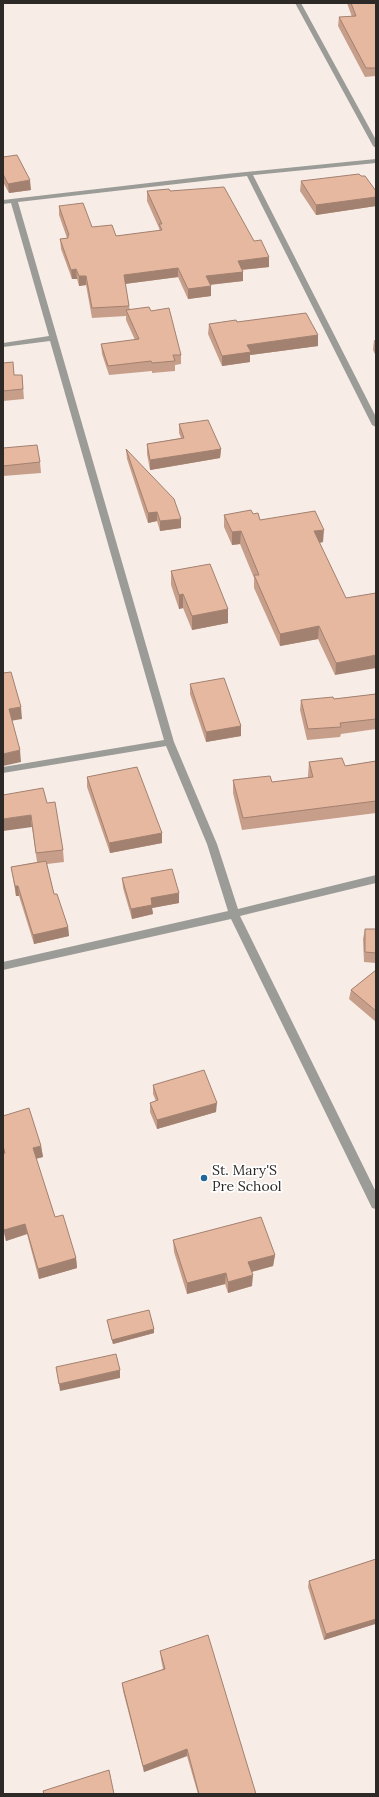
<svg xmlns="http://www.w3.org/2000/svg" width="379" height="1797" viewBox="0 0 379 1797" font-family="Lora,serif">
<style>
.lines{fill:none;stroke-linecap:round;stroke-linejoin:round}
.minor{fill:#9b9c97;fill-rule:evenodd}
.wall{fill:#c79e8a}
.shaded-wall{fill:#a28170}
.building{fill:#e7b8a0;stroke:#a28170}
.poi-dot{fill:#1f679b;stroke:#fff;stroke-width:1.5}
.labels{text-anchor:middle;dominant-baseline:central;stroke-width:3.5;stroke-linejoin:round;paint-order:stroke}
.poi-label{font-size:14px;fill:#2d2927;stroke:#fff;text-anchor:start}
</style>
<rect width="100%" height="100%" fill="#f8ece6"/>
<g class="lines">
<path class="minor" d="M 295,3 L 301,3 L 376,140 L 376,148 L 373,146 Z
M 376,159 L 376,163 L 253,175 L 376,417 L 376,427 L 372,425 L 247,176 L 18,202 L 174,742 L 217,844 L 238,909 L 376,875 L 376,883 L 240,916 L 376,1192 L 376,1209 L 372,1208 L 231,919 L 3,970 L 3,962 L 228,911 L 207,844 L 166,746 L 3,773 L 3,767 L 164,740 L 50,341 L 3,347 L 3,343 L 49,336 L 11,203 L 3,204 L 3,200 L 226,174 Z"/>
</g>
<path class="wall" d="M 347,3 L 376,3 L 376,76 L 365,77 L 338,26 L 339,17 L 352,17 Z
M 3,157 L 31,190 L 9,193 L 3,182 Z
M 361,176 L 376,191 L 376,206 L 316,215 L 300,191 L 301,181 Z
M 147,191 L 170,191 L 254,241 L 269,267 L 242,270 L 243,272 L 243,281 L 210,285 L 211,296 L 188,299 L 178,277 L 125,284 L 129,306 L 130,310 L 151,311 L 181,355 L 181,364 L 175,365 L 175,371 L 152,373 L 152,371 L 109,375 L 102,354 L 101,344 L 135,340 L 126,320 L 126,316 L 92,318 L 86,285 L 79,286 L 77,279 L 72,279 L 61,249 L 60,239 L 67,238 L 59,215 L 59,206 L 92,227 L 116,236 L 160,231 L 159,228 L 147,201 Z
M 237,322 L 318,335 L 318,346 L 250,355 L 250,362 L 222,366 L 208,334 L 209,324 Z
M 374,340 L 376,340 L 376,356 L 373,350 Z
M 3,363 L 14,375 L 22,375 L 24,399 L 3,401 Z
M 179,424 L 221,449 L 220,458 L 150,470 L 147,454 L 147,444 L 181,438 L 179,433 Z
M 3,448 L 40,462 L 41,473 L 3,476 Z
M 126,449 L 181,528 L 160,531 L 157,521 L 148,523 L 127,459 Z
M 253,514 L 260,520 L 323,542 L 319,543 L 346,598 L 335,675 L 318,639 L 280,646 L 254,588 L 254,578 L 240,544 L 232,545 L 224,527 L 224,515 Z
M 171,571 L 228,623 L 192,630 L 183,608 L 179,609 L 171,585 Z
M 190,684 L 241,726 L 241,736 L 206,742 L 190,694 Z
M 376,694 L 376,729 L 341,734 L 340,737 L 307,740 L 300,710 L 301,700 L 334,699 Z
M 376,761 L 376,813 L 242,830 L 233,793 L 233,780 L 272,782 L 308,778 L 308,775 L 309,762 L 345,766 Z
M 87,777 L 162,833 L 162,843 L 110,853 L 87,787 Z
M 47,803 L 63,850 L 64,862 L 47,864 L 54,894 L 68,927 L 69,936 L 34,944 L 19,896 L 16,896 L 11,867 L 37,862 L 32,827 Z
M 122,878 L 179,893 L 179,903 L 152,908 L 153,914 L 132,919 L 123,888 Z
M 365,929 L 376,929 L 376,963 L 364,962 L 363,939 Z
M 376,970 L 376,1022 L 349,999 L 351,990 Z
M 153,1085 L 216,1112 L 157,1129 L 150,1112 L 150,1103 L 156,1101 L 153,1094 Z
M 3,1116 L 41,1146 L 43,1157 L 36,1159 L 55,1217 L 76,1258 L 77,1268 L 39,1279 L 27,1234 L 6,1241 L 3,1230 L 3,1154 L 4,1154 L 3,1150 Z
M 173,1240 L 275,1255 L 273,1266 L 252,1272 L 252,1286 L 228,1293 L 225,1284 L 187,1294 L 174,1252 Z
M 107,1320 L 154,1329 L 154,1333 L 113,1344 Z
M 376,1559 L 376,1626 L 375,1624 L 324,1640 L 308,1587 L 309,1581 Z
M 160,1651 L 256,1794 L 198,1794 L 187,1756 L 144,1772 L 123,1691 L 122,1683 L 163,1669 L 161,1659 Z"/>
<path class="shaded-wall" d="M 30,180 L 31,190 L 9,193 L 8,184 Z
M 376,197 L 376,206 L 316,215 L 316,205 Z
M 269,257 L 269,267 L 238,270 L 238,261 Z
M 178,268 L 178,277 L 124,284 L 124,275 Z
M 76,269 L 77,279 L 72,279 L 71,270 Z
M 243,272 L 243,281 L 206,285 L 206,276 Z
M 79,276 L 86,276 L 86,285 L 79,286 Z
M 211,286 L 211,296 L 188,299 L 188,289 Z
M 318,335 L 318,346 L 250,355 L 250,362 L 222,366 L 222,356 L 247,345 Z
M 221,449 L 220,458 L 150,470 L 150,460 Z
M 157,512 L 157,521 L 148,523 L 148,513 Z
M 181,519 L 181,528 L 160,531 L 160,521 Z
M 324,530 L 323,542 L 313,544 L 314,531 Z
M 241,531 L 240,544 L 232,545 L 232,532 Z
M 183,594 L 183,608 L 179,609 L 179,595 Z
M 228,609 L 228,623 L 192,630 L 192,616 Z
M 319,626 L 318,639 L 280,646 L 280,634 Z
M 376,655 L 376,668 L 335,675 L 336,663 Z
M 21,707 L 22,719 L 10,721 L 9,709 Z
M 241,726 L 241,736 L 206,742 L 206,732 Z
M 20,750 L 21,762 L 3,766 L 3,754 Z
M 31,815 L 32,827 L 3,831 L 3,819 Z
M 162,833 L 162,843 L 110,853 L 109,843 Z
M 15,886 L 18,886 L 19,896 L 16,896 Z
M 179,893 L 179,903 L 152,908 L 153,914 L 132,919 L 131,909 L 151,898 Z
M 68,927 L 69,936 L 34,944 L 33,935 Z
M 217,1103 L 216,1112 L 157,1129 L 157,1120 Z
M 41,1146 L 43,1157 L 34,1159 L 33,1148 Z
M 25,1224 L 27,1234 L 6,1241 L 4,1230 Z
M 275,1255 L 273,1266 L 247,1273 L 248,1262 Z
M 76,1258 L 77,1268 L 39,1279 L 38,1269 Z
M 226,1273 L 225,1284 L 187,1294 L 187,1283 Z
M 253,1275 L 252,1286 L 228,1293 L 228,1282 Z
M 154,1329 L 154,1333 L 113,1344 L 112,1340 Z
M 120,1370 L 120,1378 L 60,1391 L 59,1384 Z
M 376,1619 L 375,1624 L 324,1640 L 326,1634 Z
M 187,1749 L 187,1756 L 144,1772 L 143,1766 Z"/>
<path class="building" d="M 351,3 L 376,3 L 376,68 L 366,68 L 339,17 L 356,16 Z
M 17,155 L 30,180 L 8,184 L 3,174 L 3,157 Z
M 359,174 L 361,176 L 365,176 L 376,191 L 376,197 L 316,205 L 301,181 Z
M 224,187 L 254,241 L 261,240 L 269,257 L 238,261 L 243,272 L 206,276 L 211,286 L 188,289 L 178,268 L 124,275 L 129,306 L 92,308 L 86,276 L 79,276 L 76,269 L 71,270 L 60,239 L 68,238 L 68,235 L 69,235 L 59,206 L 83,203 L 92,227 L 112,225 L 116,236 L 162,230 L 159,224 L 162,224 L 147,191 L 169,189 L 170,191 Z
M 149,307 L 151,311 L 169,308 L 181,355 L 173,355 L 175,361 L 152,363 L 151,361 L 108,366 L 101,344 L 139,339 L 126,310 Z
M 306,313 L 318,335 L 247,345 L 251,352 L 222,356 L 209,324 L 236,320 L 237,322 Z
M 13,362 L 14,375 L 22,375 L 23,389 L 3,391 L 3,363 Z
M 208,420 L 221,449 L 150,460 L 147,444 L 184,438 L 179,424 Z
M 37,445 L 40,462 L 3,466 L 3,448 Z
M 126,449 L 174,499 L 181,519 L 160,521 L 157,512 L 148,513 Z
M 251,510 L 253,514 L 258,513 L 260,520 L 315,511 L 324,530 L 314,531 L 346,598 L 376,593 L 376,655 L 336,663 L 319,626 L 280,634 L 254,575 L 259,575 L 241,531 L 232,532 L 224,515 Z
M 210,564 L 228,609 L 192,616 L 183,594 L 179,595 L 171,571 Z
M 11,672 L 21,707 L 9,709 L 20,750 L 3,754 L 3,673 Z
M 224,678 L 241,726 L 206,732 L 190,684 Z
M 376,694 L 376,719 L 340,723 L 341,727 L 308,729 L 301,700 L 333,697 L 334,699 Z
M 342,758 L 345,766 L 376,761 L 376,801 L 243,818 L 233,780 L 270,776 L 272,782 L 313,777 L 309,762 Z
M 137,767 L 162,833 L 109,843 L 87,777 Z
M 43,788 L 47,803 L 55,802 L 63,850 L 36,853 L 31,815 L 3,819 L 3,795 Z
M 46,861 L 54,894 L 57,894 L 68,927 L 33,935 L 18,886 L 15,886 L 11,867 Z
M 172,869 L 179,893 L 151,898 L 152,905 L 131,909 L 122,878 Z
M 365,929 L 376,929 L 376,953 L 365,952 Z
M 376,970 L 376,1011 L 351,990 Z
M 204,1070 L 217,1103 L 157,1120 L 150,1103 L 158,1100 L 153,1085 Z
M 29,1108 L 41,1146 L 33,1148 L 55,1217 L 63,1215 L 76,1258 L 38,1269 L 25,1224 L 4,1230 L 3,1227 L 3,1154 L 5,1153 L 3,1146 L 3,1116 Z
M 261,1217 L 275,1255 L 248,1262 L 253,1275 L 228,1282 L 226,1273 L 187,1283 L 173,1240 Z
M 149,1310 L 154,1329 L 112,1340 L 107,1320 Z
M 116,1354 L 120,1370 L 59,1384 L 56,1367 Z
M 376,1559 L 376,1619 L 326,1634 L 309,1581 Z
M 208,1635 L 256,1794 L 199,1794 L 187,1749 L 143,1766 L 122,1683 L 165,1669 L 160,1651 Z
M 109,1770 L 114,1794 L 44,1794 L 43,1791 Z"/>
<circle class="poi-dot" cx="204" cy="1178" r="4"/>
<g class="labels">
<g class="poi-label">
<text x="212" y="1170">St. Mary'S<tspan x="212" dy="16">Pre School</tspan></text>
</g>
</g>
<rect width="379" height="1797" fill="none" stroke="#2d2927" stroke-width="8"/>
</svg>
